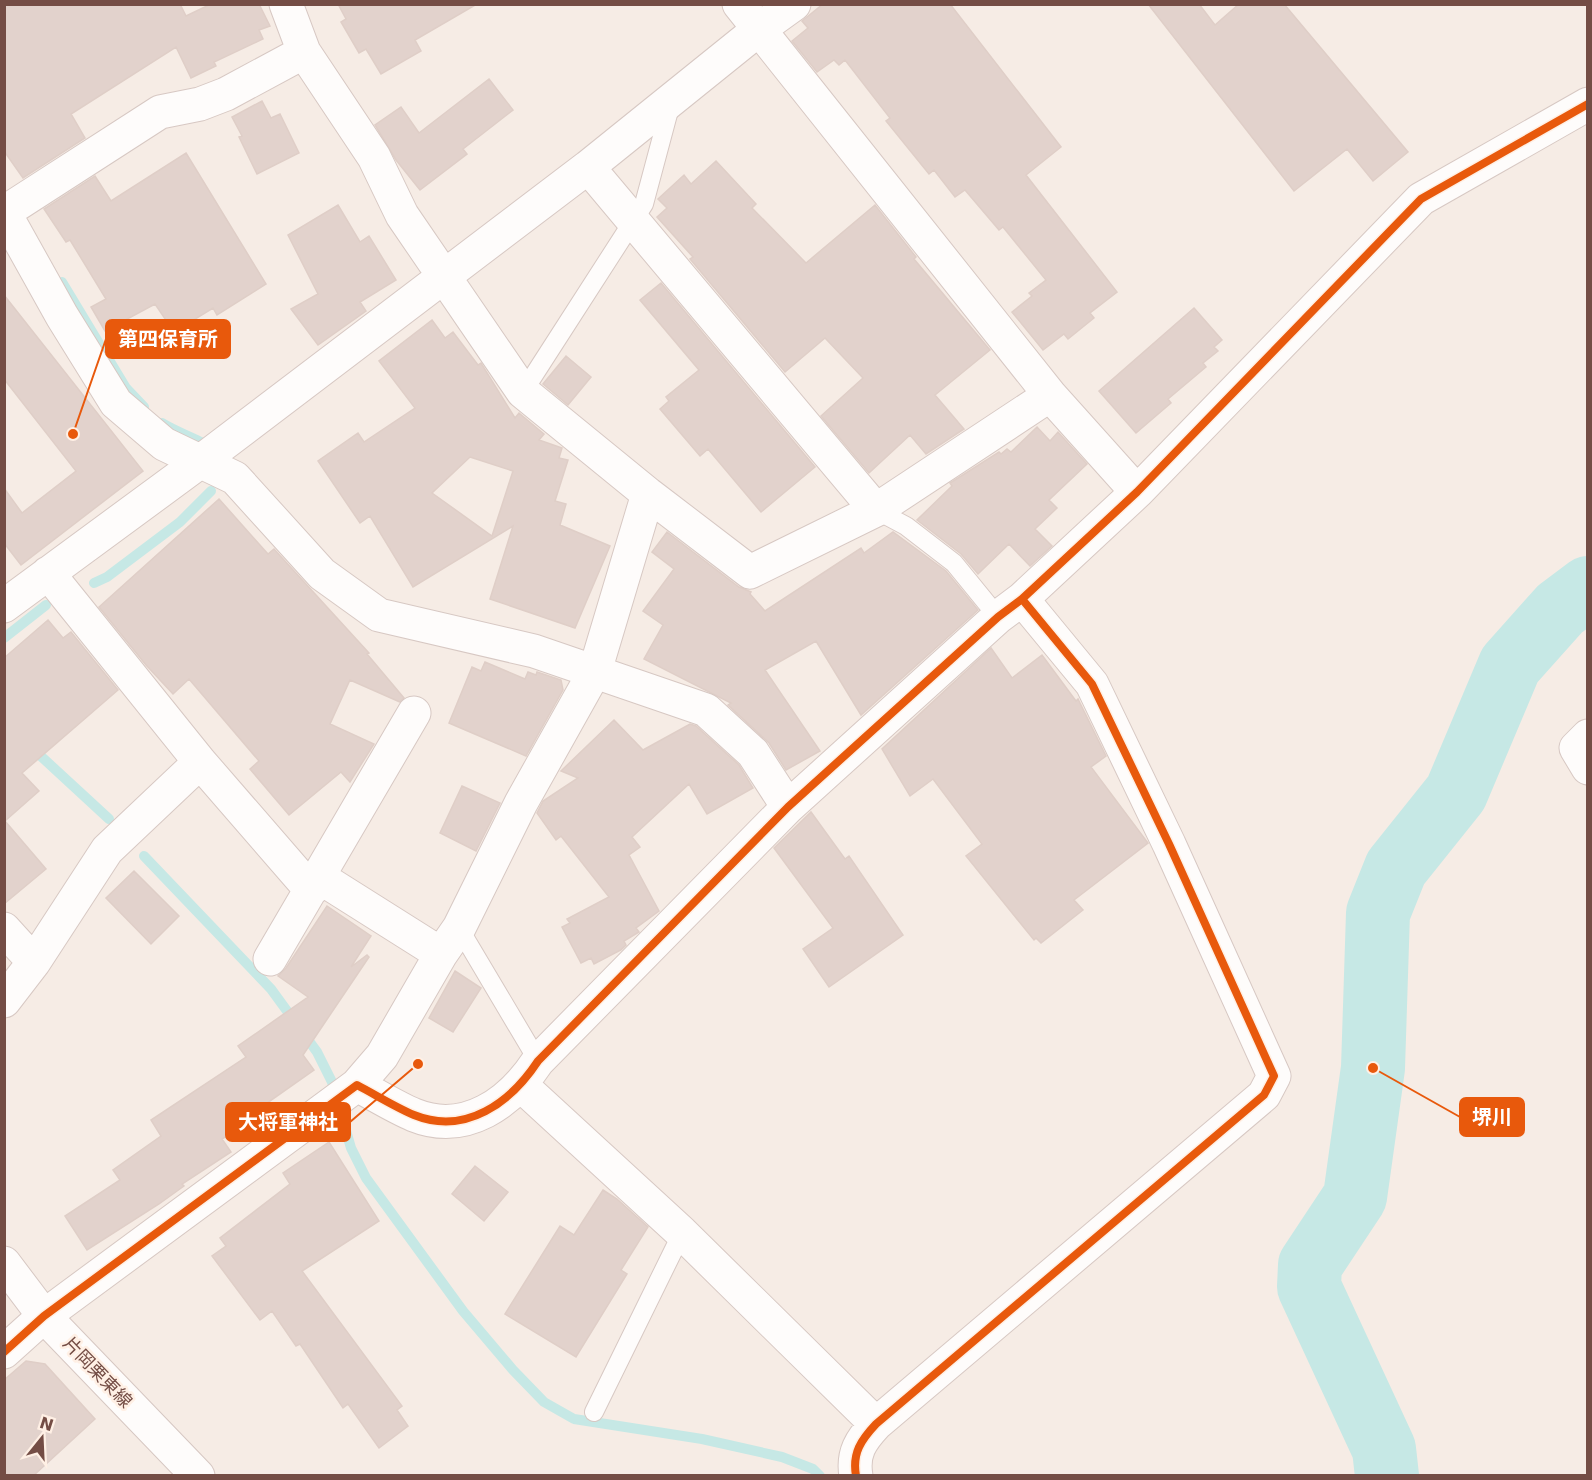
<svg xmlns="http://www.w3.org/2000/svg" width="1592" height="1480" viewBox="0 0 1592 1480" font-family="'DejaVu Sans','Noto Sans JP',sans-serif">
<style>
.lines{fill:none;stroke-linecap:round;stroke-linejoin:round}
.stream{stroke:#c6e8e5;stroke-width:10}
.river{stroke:#c6e8e5;stroke-width:64}
.building{fill:#e2d2cc;stroke:#dfcec7;stroke-width:1.5;fill-rule:evenodd}
.lane-casing{stroke:#d7c8c3;stroke-width:20}
.street-casing{stroke:#d7c8c3;stroke-width:35}
.secondary-casing{stroke:#d6c7c2;stroke-width:35}
.lane{stroke:#fefcfb;stroke-width:18}
.street{stroke:#fefcfb;stroke-width:33}
.secondary{stroke:#fefcfb;stroke-width:33}
.cycleway-casing{stroke:#fff0e5;stroke-width:11}
.cycleway{stroke:#e8590c;stroke-width:8}
.labels{text-anchor:middle;dominant-baseline:central;stroke-width:5;stroke-linejoin:round;paint-order:stroke}
.street-label{font-size:18px;fill:#744d45;stroke:#fff0e5}
.leader{fill:none;stroke:#e8590c;stroke-width:2}
.callout-dot{fill:#e8590c;stroke:#fff0e5;stroke-width:2}
.callout{fill:#e8590c;stroke:#e8590c;stroke-width:2}
.callout-label{font-size:20px;text-anchor:middle;font-weight:bold;fill:#fff}
</style>
<rect width="100%" height="100%" fill="#f6ece5"/>
<g class="lines">
<path class="stream" d="M 62,282 L 126,388 L 144,407
M 162,423 C 178,433 196,438 212,448
M 94,583 L 107,577 L 180,522 L 211,491
M 4,638 L 46,605
M 32,748 L 109,819
M 144,856 L 271,989 L 317,1052 L 332,1082 L 351,1148 L 366,1178 L 463,1311 L 513,1370 L 544,1402 L 574,1419 L 702,1439 L 782,1457 L 813,1469 L 820,1476"/>
<path class="river" d="M 1387,1476 L 1384,1449 L 1309,1287 L 1310,1265 L 1355,1197 L 1373,1068 L 1378,913 L 1396,868 L 1456,793 L 1510,665 L 1560,609 L 1588,588"/>
</g>
<path class="building" d="M 4,4 L 180,4 L 186,16 L 211,4 L 259,4 L 270,26 L 259,30 L 263,39 L 214,62 L 216,66 L 191,78 L 176,47 L 71,114 L 85,138 L 23,178 L 4,151 Z
M 338,4 L 477,4 L 415,40 L 421,51 L 381,74 L 366,49 L 359,53 L 341,22 L 346,19 Z
M 823,4 L 950,4 L 1061,147 L 1026,175 L 1117,292 L 1090,313 L 1094,318 L 1068,339 L 1064,334 L 1043,350 L 1012,312 L 1032,296 L 1029,293 L 1046,280 L 1003,227 L 999,230 L 965,190 L 955,197 L 934,170 L 929,174 L 886,121 L 890,118 L 845,60 L 839,65 L 834,60 L 817,72 L 792,41 L 808,28 L 802,21 Z
M 1148,4 L 1199,4 L 1215,25 L 1239,4 L 1284,4 L 1408,152 L 1373,181 L 1347,149 L 1294,191 Z
M 489,79 L 513,110 L 463,149 L 467,154 L 420,190 L 396,160 L 375,125 L 401,107 L 419,133 Z
M 262,101 L 271,118 L 280,114 L 299,153 L 257,174 L 239,137 L 242,136 L 232,117 Z
M 186,153 L 266,284 L 217,315 L 213,308 L 174,332 L 155,304 L 105,331 L 91,307 L 106,299 L 70,240 L 66,242 L 44,209 L 95,176 L 111,201 Z
M 716,161 L 756,204 L 752,208 L 806,263 L 875,205 L 916,257 L 914,259 L 990,350 L 935,395 L 964,429 L 926,454 L 910,435 L 869,473 L 821,416 L 863,378 L 825,338 L 785,372 L 690,259 L 693,257 L 657,217 L 667,208 L 658,199 L 684,175 L 691,184 Z
M 338,205 L 360,242 L 369,236 L 396,280 L 360,302 L 366,311 L 318,345 L 291,309 L 318,294 L 288,235 Z
M 661,283 L 815,467 L 761,512 L 708,449 L 700,456 L 660,409 L 669,401 L 666,397 L 699,370 L 640,300 Z
M 4,295 L 143,471 L 21,565 L 4,543 L 4,488 L 22,513 L 76,471 L 4,379 Z
M 1194,308 L 1222,340 L 1214,347 L 1218,351 L 1203,363 L 1206,367 L 1168,399 L 1171,403 L 1136,433 L 1099,391 Z
M 432,320 L 445,338 L 453,332 L 478,365 L 481,363 L 515,418 L 519,413 L 544,434 L 539,440 L 562,448 L 559,458 L 568,460 L 555,501 L 566,504 L 560,525 L 610,546 L 575,628 L 490,599 L 513,526 L 413,587 L 370,516 L 360,523 L 318,461 L 358,433 L 364,442 L 415,408 L 379,361 ZM 470,457 L 513,471 L 492,536 L 432,493 Z
M 566,356 L 591,377 L 568,405 L 543,384 Z
M 1037,427 L 1050,441 L 1058,432 L 1087,464 L 1049,500 L 1057,508 L 1035,529 L 1052,546 L 1030,566 L 1009,544 L 978,574 L 961,554 L 917,520 L 952,486 L 950,483 L 999,452 L 1001,454 L 1007,449 L 1011,452 Z
M 219,499 L 268,554 L 274,549 L 369,653 L 367,654 L 404,698 L 400,702 L 350,680 L 330,724 L 374,744 L 350,782 L 341,772 L 289,815 L 250,769 L 259,761 L 189,679 L 173,694 L 146,665 L 99,607 Z
M 667,532 L 739,587 L 751,592 L 750,594 L 765,611 L 861,548 L 864,553 L 893,532 L 946,571 L 978,610 L 861,715 L 816,641 L 765,670 L 820,751 L 786,770 L 769,743 L 728,705 L 731,703 L 644,659 L 663,625 L 643,611 L 674,569 L 652,552 Z
M 48,620 L 63,638 L 71,632 L 118,690 L 22,773 L 39,791 L 5,821 L 46,869 L 4,904 L 4,658 Z
M 991,648 L 1012,678 L 1042,655 L 1076,701 L 1078,699 L 1106,756 L 1091,767 L 1148,843 L 1074,900 L 1083,910 L 1041,943 L 1036,938 L 1034,940 L 966,856 L 982,844 L 933,779 L 910,796 L 882,749 Z
M 485,662 L 525,679 L 528,672 L 536,675 L 537,672 L 561,680 L 563,690 L 526,756 L 449,723 L 472,667 L 481,671 Z
M 614,720 L 643,750 L 690,724 L 696,726 L 739,765 L 753,788 L 707,814 L 689,784 L 632,837 L 640,847 L 629,855 L 659,911 L 636,928 L 639,932 L 624,941 L 626,945 L 621,950 L 594,964 L 591,958 L 581,963 L 562,927 L 570,923 L 567,919 L 609,897 L 561,836 L 556,840 L 537,813 L 543,801 L 578,778 L 561,771 Z
M 462,786 L 500,803 L 476,851 L 440,833 Z
M 811,812 L 845,859 L 849,856 L 903,935 L 829,987 L 803,949 L 833,928 L 774,848 Z
M 134,871 L 179,916 L 151,944 L 106,898 Z
M 327,906 L 371,936 L 351,967 L 367,955 L 369,957 L 303,1055 L 314,1070 L 243,1120 L 245,1124 L 222,1139 L 231,1152 L 182,1184 L 184,1186 L 159,1204 L 87,1250 L 65,1216 L 120,1180 L 113,1170 L 161,1136 L 151,1120 L 246,1057 L 238,1046 L 308,997 L 278,976 L 286,968 Z
M 455,971 L 481,988 L 453,1032 L 429,1018 Z
M 329,1142 L 379,1221 L 302,1271 L 402,1406 L 397,1410 L 408,1426 L 379,1448 L 348,1404 L 343,1408 L 300,1344 L 296,1346 L 272,1311 L 260,1320 L 212,1256 L 226,1246 L 220,1238 L 290,1184 L 283,1173 Z
M 475,1166 L 508,1192 L 484,1221 L 452,1194 Z
M 603,1190 L 617,1199 L 648,1227 L 621,1270 L 627,1274 L 576,1357 L 505,1314 L 560,1226 L 574,1235 Z
M 26,1361 L 45,1364 L 95,1419 L 33,1476 L 4,1476 L 4,1380 Z"/>
<g class="lines">
<g class="lane-casing">
<path id="lane" d="M 523,392 L 644,204 L 671,103
M 876,510 L 906,526 L 954,563 L 998,617
M 459,928 L 538,1061
M 594,1412 L 682,1233"/>
</g>
<g class="street-casing">
<path id="street" d="M 286,4 L 304,52 L 374,157 L 402,215 L 523,392 L 648,494 L 750,572 L 876,510 L 1050,395
M 739,4 L 1050,395 L 1137,492
M 588,167 L 876,510
M 4,212 L 62,316 L 116,403 L 164,444 L 235,478 L 322,574 L 379,615 L 534,651 L 706,710 L 753,753 L 788,807
M 5,212 L 160,112 L 200,104 L 226,94 L 304,52
M 48,573 L 200,762 L 311,890
M 4,606 L 201,461 L 588,167 L 758,30 L 794,4
M 1588,736 L 1576,748 L 1588,768
M 319,877 L 441,954
M 4,929 L 34,962 L 107,850 L 200,762
M 270,959 L 414,713
M 4,1001 L 34,962
M 357,1085 L 382,1056 L 441,954 L 459,928 L 521,803 L 595,671 L 648,494
M 522,1086 L 682,1233 L 876,1424
M 4,1352 L 44,1316 L 357,1085 C 376,1095 395,1107 414,1115 C 466,1136 511,1102 538,1061 L 788,807 L 998,617 L 1022,599 L 1137,492 L 1421,199 L 1588,104
M 856,1476 C 852,1453 861,1440 876,1424 L 1264,1095 L 1274,1076 L 1169,844 L 1092,684 L 1022,599"/>
</g>
<g class="secondary-casing">
<path id="secondary" d="M 4,1263 L 44,1316 L 198,1476"/>
</g>
<use href="#lane" class="lane"/>
<use href="#street" class="street"/>
<use href="#secondary" class="secondary"/>
<g class="cycleway-casing">
<path id="cycleway" d="M 4,1352 L 44,1316 L 357,1085 C 376,1095 395,1107 414,1115 C 466,1136 511,1102 538,1061 L 788,807 L 998,617 L 1022,599 L 1137,492 L 1421,199 L 1588,104
M 856,1476 C 852,1453 861,1440 876,1424 L 1264,1095 L 1274,1076 L 1169,844 L 1092,684 L 1022,599"/>
</g>
<use href="#cycleway" class="cycleway"/>
</g>
<g class="labels">
<g class="street-label">
<text transform="translate(98 1372) rotate(46)">片岡栗東線</text>
</g>
</g>
<path class="leader" d="M73 434L106 339M1373 1068L1460 1117M418 1064L350 1122"/>
<g class="callout-dot">
<circle cx="73" cy="434" r="6"/>
<circle cx="1373" cy="1068" r="6"/>
<circle cx="418" cy="1064" r="6"/>
</g>
<g class="callout">
<rect x="106" y="320" width="124" height="38" rx="6"/>
<rect x="1460" y="1098" width="64" height="38" rx="6"/>
<rect x="226" y="1103" width="124" height="38" rx="6"/>
</g>
<g class="callout-label">
<text x="168" y="346">第四保育所</text>
<text x="1492" y="1124">堺川</text>
<text x="288" y="1129">大将軍神社</text>
</g>
<rect width="1592" height="1480" fill="none" stroke="#744d45" stroke-width="12"/>
<g transform="translate(42 1438) rotate(18)" stroke="#fff0e5" stroke-width="4.5" paint-order="stroke">
<path d="M0-4.5L10 22L0 15L-10 22Z" fill="#744d45"/>
<text y="-9" font-size="16" font-weight="bold" text-anchor="middle" fill="#744d45">N</text>
</g>
</svg>
